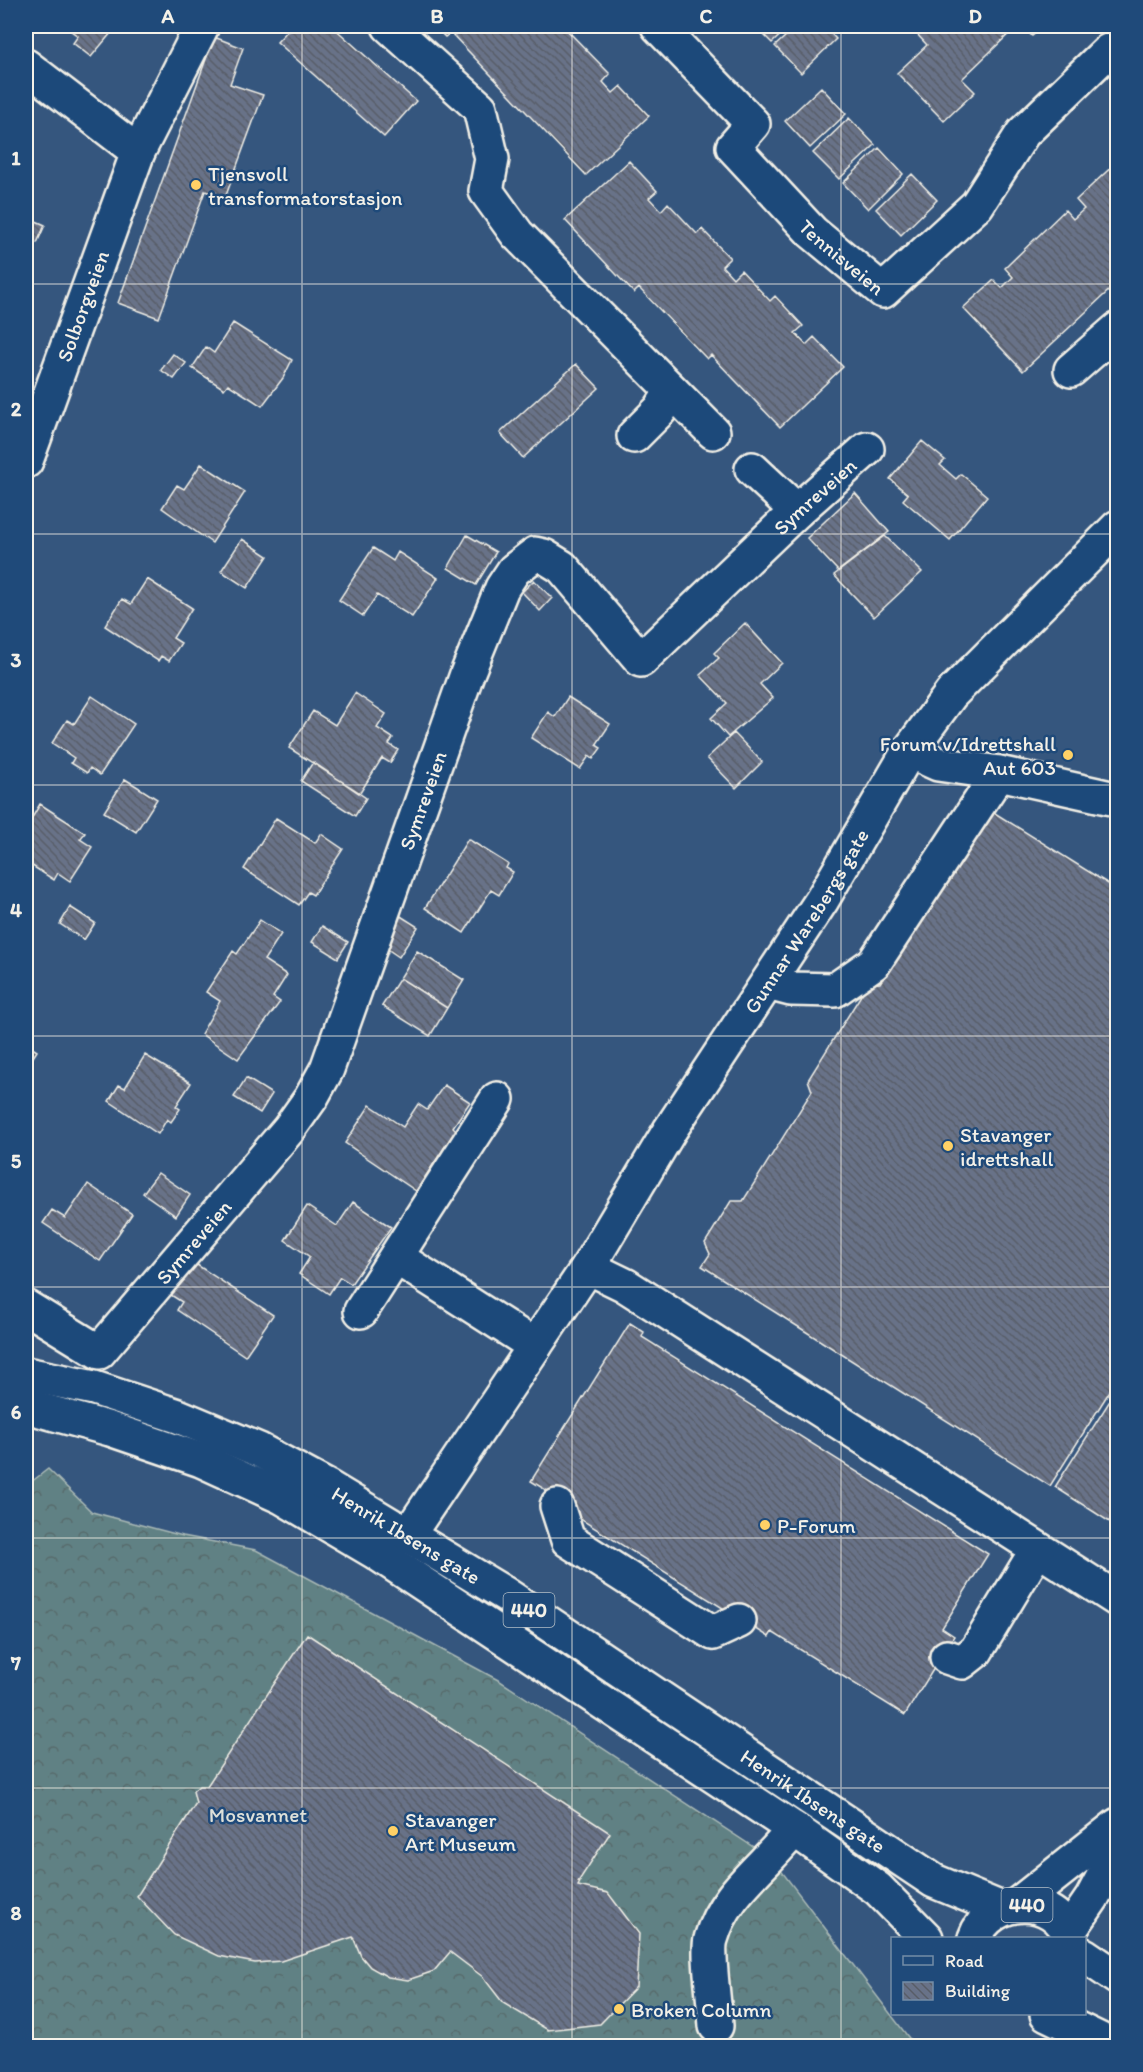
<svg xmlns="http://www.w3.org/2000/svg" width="1143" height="2072" viewBox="0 0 1143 2072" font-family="Itim,sans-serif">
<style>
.forest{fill:url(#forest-crowns);stroke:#aab9b6;stroke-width:1.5}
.building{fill:url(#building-back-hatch);stroke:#f4f1e8;stroke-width:1.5}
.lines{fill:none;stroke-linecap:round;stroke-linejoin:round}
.minor-casing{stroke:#f4f1e8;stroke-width:38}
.major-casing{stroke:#f4f1e8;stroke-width:38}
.minor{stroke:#1f4a7a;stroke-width:33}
.major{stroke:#1f4a7a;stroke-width:33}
.grid{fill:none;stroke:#f4f1e8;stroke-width:1.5;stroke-opacity:0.55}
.poi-dot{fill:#ffd166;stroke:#1f4a7a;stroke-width:2}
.labels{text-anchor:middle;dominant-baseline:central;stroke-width:5;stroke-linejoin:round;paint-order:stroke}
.shield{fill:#1f4a7a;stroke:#b4bfc7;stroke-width:1.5}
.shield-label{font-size:20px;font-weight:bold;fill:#f4f1e8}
.poi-label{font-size:21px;fill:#f4f1e8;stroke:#1f4a7a;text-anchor:start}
.street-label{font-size:21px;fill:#f4f1e8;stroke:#1f4a7a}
.park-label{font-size:21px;fill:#dee0d9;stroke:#1f4a7a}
.neatline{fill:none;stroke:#f4f1e8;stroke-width:2}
.grid-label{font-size:20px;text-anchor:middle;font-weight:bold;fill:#f4f1e8}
</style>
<defs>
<pattern id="forest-crowns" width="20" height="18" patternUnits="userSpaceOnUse" patternTransform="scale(1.5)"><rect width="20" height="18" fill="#608184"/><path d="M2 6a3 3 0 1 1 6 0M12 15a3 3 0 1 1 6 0" fill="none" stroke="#576a6b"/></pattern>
<pattern id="building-back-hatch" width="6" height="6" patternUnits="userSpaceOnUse" patternTransform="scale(1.5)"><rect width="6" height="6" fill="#687288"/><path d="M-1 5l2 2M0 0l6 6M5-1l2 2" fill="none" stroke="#585d67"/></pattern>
</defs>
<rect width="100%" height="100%" fill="#35567e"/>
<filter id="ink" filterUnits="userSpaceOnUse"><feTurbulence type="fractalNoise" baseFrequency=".0167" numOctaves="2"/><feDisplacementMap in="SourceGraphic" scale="12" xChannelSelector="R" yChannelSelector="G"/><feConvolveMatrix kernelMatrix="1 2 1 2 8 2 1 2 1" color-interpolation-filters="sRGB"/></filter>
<g filter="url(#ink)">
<path class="forest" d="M 48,1469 L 92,1512 L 183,1536 L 256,1550 L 500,1681 L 773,1860 L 915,2046 L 26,2046 L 26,1486 Z"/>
<path class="building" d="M 64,26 L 117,26 L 91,57 L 73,43 L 78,36 Z
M 292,26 L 332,26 L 416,101 L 384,137 L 277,42 Z
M 434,26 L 563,26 L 610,74 L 603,82 L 613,93 L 621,86 L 649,116 L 586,175 L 451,33 L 445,37 Z
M 755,26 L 790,26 L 772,43 Z
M 797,26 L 824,26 L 836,39 L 801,73 L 775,46 Z
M 921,26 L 1017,26 L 962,79 L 975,92 L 944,121 L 897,73 L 927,45 L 915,32 Z
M 1022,26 L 1044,26 L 1032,36 Z
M 214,37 L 243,48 L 230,84 L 263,95 L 225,198 L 205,191 L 159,318 L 118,303 Z
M 821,87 L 846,114 L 810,148 L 785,121 Z
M 849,118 L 875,145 L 839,179 L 813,153 Z
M 879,148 L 903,174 L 868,209 L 843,183 Z
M 629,161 L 657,191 L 649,198 L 661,211 L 668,203 L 697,234 L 702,229 L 730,258 L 722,266 L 733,278 L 741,270 L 770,301 L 775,296 L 803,326 L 795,333 L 806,345 L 814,337 L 843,367 L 780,427 L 711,355 L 707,359 L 639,288 L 634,293 L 565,220 Z
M 1118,161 L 1118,282 L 1023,371 L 963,308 L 994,280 L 1002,288 L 1013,277 L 1005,268 L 1065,210 L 1073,219 L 1084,209 L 1076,200 Z
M 912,174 L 937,200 L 901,235 L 876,209 Z
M 29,218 L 45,225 L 37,243 L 26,238 L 26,227 Z
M 233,323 L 292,360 L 283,378 L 262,406 L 228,384 L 224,389 L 192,368 L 206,347 L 214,353 Z
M 173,354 L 186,363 L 174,379 L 161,370 Z
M 576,364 L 599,388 L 523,458 L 500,433 Z
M 922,441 L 945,460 L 940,465 L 956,479 L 961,474 L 987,496 L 950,540 L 903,500 L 908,494 L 890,479 Z
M 201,464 L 245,492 L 212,543 L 162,508 L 177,485 L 184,489 Z
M 855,493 L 889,532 L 838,571 L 807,538 Z
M 467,535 L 496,552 L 476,585 L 448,568 Z
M 885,536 L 922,572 L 874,617 L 834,575 Z
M 242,539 L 268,556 L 247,588 L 221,571 Z
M 373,548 L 393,561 L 398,552 L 438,578 L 412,617 L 377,595 L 363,616 L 339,600 Z
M 147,579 L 192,608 L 173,638 L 181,643 L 169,661 L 161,656 L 158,661 L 105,626 L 122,599 L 131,604 Z
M 534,580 L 552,598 L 540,611 L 522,592 Z
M 745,623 L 782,663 L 760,684 L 773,698 L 728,737 L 711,718 L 727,703 L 700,675 L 719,658 L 714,653 Z
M 355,693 L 386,714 L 377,728 L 393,738 L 389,744 L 398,750 L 390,763 L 382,758 L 360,793 L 289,748 L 313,711 L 335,725 Z
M 92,696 L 134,724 L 100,775 L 90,768 L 87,773 L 71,763 L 74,758 L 52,743 L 67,720 L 74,724 Z
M 568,697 L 610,724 L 596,745 L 601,748 L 593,759 L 589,756 L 580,769 L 531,738 L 548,712 L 555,717 Z
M 734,733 L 762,762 L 736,788 L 707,758 Z
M 313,762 L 366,798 L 355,816 L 301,781 Z
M 125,779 L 157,799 L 136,832 L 104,812 Z
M 40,804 L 85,833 L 80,839 L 92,847 L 70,881 L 58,873 L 54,880 L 26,862 L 26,828 Z
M 990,810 L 1118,890 L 1118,1378 L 1050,1486 L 702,1266 L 710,1254 L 705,1243 L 731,1201 L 743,1201 L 812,1091 L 808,1080 L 868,984 L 880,983 Z
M 276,818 L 315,843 L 321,834 L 343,849 L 313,895 L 308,892 L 299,905 L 244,869 Z
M 468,839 L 508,864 L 506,868 L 513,872 L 499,895 L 491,890 L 464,933 L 425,908 Z
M 70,907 L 95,923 L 84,940 L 60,924 Z
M 399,915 L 418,927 L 399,957 L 380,944 Z
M 260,920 L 281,934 L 264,960 L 287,975 L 273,997 L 280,1002 L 238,1059 L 201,1034 L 220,1001 L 206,992 L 233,951 L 237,954 Z
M 322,926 L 348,942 L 338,958 L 312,942 Z
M 417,951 L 464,980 L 447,1008 L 400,978 Z
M 400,978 L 447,1008 L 430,1036 L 382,1006 Z
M 26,1044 L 37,1051 L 26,1068 Z
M 145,1055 L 191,1083 L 176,1106 L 180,1109 L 171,1122 L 167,1119 L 158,1134 L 109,1101 L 119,1085 L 125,1088 Z
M 246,1078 L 272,1094 L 260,1113 L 234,1097 Z
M 444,1085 L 470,1102 L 453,1127 L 456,1130 L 416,1191 L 345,1143 L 370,1105 L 403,1127 L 418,1104 L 427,1110 Z
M 158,1173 L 190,1195 L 176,1216 L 143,1193 Z
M 88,1184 L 132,1214 L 100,1261 L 43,1223 L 52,1210 L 65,1218 Z
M 353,1202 L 391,1227 L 351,1284 L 340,1277 L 329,1294 L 299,1274 L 310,1257 L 285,1240 L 307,1206 L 337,1226 Z
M 185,1257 L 273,1315 L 245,1356 L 177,1310 L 182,1302 L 163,1290 Z
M 630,1323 L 644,1332 L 642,1337 L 988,1554 L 942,1628 L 954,1636 L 905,1715 L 772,1632 L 769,1637 L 542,1495 L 546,1490 L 531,1481 Z
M 1118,1388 L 1118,1524 L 1116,1526 L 1055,1487 Z
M 307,1634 L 610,1833 L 578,1882 L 580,1882 L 578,1886 L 608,1893 L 639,1934 L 636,1987 L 600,2024 L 548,2030 L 503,2003 L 483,1977 L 450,1952 L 434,1971 L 408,1980 L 388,1977 L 370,1967 L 361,1956 L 353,1937 L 281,1961 L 255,1963 L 219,1956 L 174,1935 L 137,1896 L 196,1803 L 193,1791 L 199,1786 L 207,1786 Z"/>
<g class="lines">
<g class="minor-casing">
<g id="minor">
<path d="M 389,26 L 480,108 L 492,159 L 486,191 L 517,234 L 713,432"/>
<path id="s1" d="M 658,26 L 753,124 L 733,147 L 812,232 L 883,291 L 977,205 L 1023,133 L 1108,51 L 1118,47"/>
<path d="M 26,66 L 138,152"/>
<path d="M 1071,370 L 1118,329"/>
<path d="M 634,436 L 660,410 L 672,391"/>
<path id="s2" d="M 26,461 L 138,152 L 202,26"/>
<path d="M 752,469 L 797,511"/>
<path d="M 909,751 L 938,764 L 999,773 L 1111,798"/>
<path d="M 768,983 L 791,989 L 835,990 L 874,963 L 999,773"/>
<path d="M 396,1257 L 535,1346"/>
<path d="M 588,1267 L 625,1285 L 1118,1600"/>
<path id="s3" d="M 26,1307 L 99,1352 L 289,1129 L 311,1098 L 327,1069 L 467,674 L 502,588 L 514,570 L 535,554 L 544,556 L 562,567 L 641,660 L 797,511 L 867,449"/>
<path d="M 361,1311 L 497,1099"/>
<path d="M 557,1506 L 568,1540 L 713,1633 L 739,1621"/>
<path id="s4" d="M 408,1535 L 588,1267 L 670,1130 L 822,900 L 909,751 L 951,694 L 1118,527"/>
<path d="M 947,1657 L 962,1662 L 976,1651 L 1037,1550"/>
<path d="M 1017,1905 L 1118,1825"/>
<path d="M 1068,1933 L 1092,1898 L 1118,1849"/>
<path d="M 716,2026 C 715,2009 707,1951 711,1939 C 724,1892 766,1866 794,1829"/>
</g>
</g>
<g class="major-casing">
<g id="major">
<path id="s5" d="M 26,1374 L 94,1388 L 178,1416 L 259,1450 L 326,1486 L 505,1594 L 934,1881 L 1002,1909"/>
<path d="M 26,1406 L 110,1429 L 201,1460 L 282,1497 L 375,1552 L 794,1829 L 878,1889 L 926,1938"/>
<path d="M 975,1938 C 990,1896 1056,1893 1070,1938"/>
<path d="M 1084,1955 L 1118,1978"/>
<path d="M 1047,2014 L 1113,2046"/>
</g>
</g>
<use href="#minor" class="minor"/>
<use href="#major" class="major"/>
</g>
</g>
<path class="grid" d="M 302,26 L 302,2046M 572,26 L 572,2046M 841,26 L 841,2046M 26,284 L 1118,284M 26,534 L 1118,534M 26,785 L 1118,785M 26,1036 L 1118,1036M 26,1287 L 1118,1287M 26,1538 L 1118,1538M 26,1788 L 1118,1788"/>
<g class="poi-dot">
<circle cx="196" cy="185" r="6"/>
<circle cx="1068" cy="755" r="6"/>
<circle cx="948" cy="1146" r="6"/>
<circle cx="765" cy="1525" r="6"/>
<circle cx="393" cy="1831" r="6"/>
<circle cx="619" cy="2009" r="6"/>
</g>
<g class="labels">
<g class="shield">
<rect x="503.5" y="1593" width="51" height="34" rx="4.5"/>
<rect x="1001.5" y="1888" width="51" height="34" rx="4.5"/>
</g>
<g class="shield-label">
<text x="529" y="1610">440</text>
<text x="1027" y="1905">440</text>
</g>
<g class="poi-label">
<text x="208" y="173">Tjensvoll<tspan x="208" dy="24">transformatorstasjon</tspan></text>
<text x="1056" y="743" text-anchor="end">Forum v/Idrettshall<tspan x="1056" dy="24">Aut 603</tspan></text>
<text x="960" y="1134">Stavanger<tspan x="960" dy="24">idrettshall</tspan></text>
<text x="777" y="1525">P-Forum</text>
<text x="405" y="1819">Stavanger<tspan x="405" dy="24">Art Museum</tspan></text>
<text x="631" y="2009">Broken Column</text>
</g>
<g class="street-label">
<text stroke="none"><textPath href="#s1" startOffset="322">Tennisveien</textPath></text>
<text stroke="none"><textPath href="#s2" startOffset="165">Solborgveien</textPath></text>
<text stroke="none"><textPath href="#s3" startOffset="1401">Symreveien</textPath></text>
<text stroke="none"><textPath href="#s3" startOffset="735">Symreveien</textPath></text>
<text stroke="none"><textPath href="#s4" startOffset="732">Gunnar Warebergs gate</textPath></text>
<text stroke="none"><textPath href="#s3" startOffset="231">Symreveien</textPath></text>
<text stroke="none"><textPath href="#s5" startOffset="416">Henrik Ibsens gate</textPath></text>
<text stroke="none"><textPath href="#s5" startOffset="902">Henrik Ibsens gate</textPath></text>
</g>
<g class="park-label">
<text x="258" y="1814">Mosvannet</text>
</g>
</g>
<rect width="1143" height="2072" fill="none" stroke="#1f4a7a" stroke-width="66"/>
<rect x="891" y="1937" width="195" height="78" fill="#1f4a7a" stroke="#748da6" stroke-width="1.5"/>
<rect x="903" y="1956" width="30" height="9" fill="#1f4a7a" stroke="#748da6" stroke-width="1.5"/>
<text x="945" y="1967" font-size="18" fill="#f4f1e8">Road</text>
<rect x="903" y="1982" width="30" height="18" fill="url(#building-back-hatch)" stroke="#748da6" stroke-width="1.5"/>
<text x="945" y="1997" font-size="18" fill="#f4f1e8">Building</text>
<rect x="33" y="33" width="1077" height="2006" class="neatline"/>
<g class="grid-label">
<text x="168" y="23">A</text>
<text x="437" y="23">B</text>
<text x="706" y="23">C</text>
<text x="975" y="23">D</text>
<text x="16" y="165">1</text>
<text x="16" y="416">2</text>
<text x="16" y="667">3</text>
<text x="16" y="917">4</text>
<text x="16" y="1168">5</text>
<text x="16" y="1419">6</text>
<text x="16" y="1670">7</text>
<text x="16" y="1920">8</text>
</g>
</svg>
